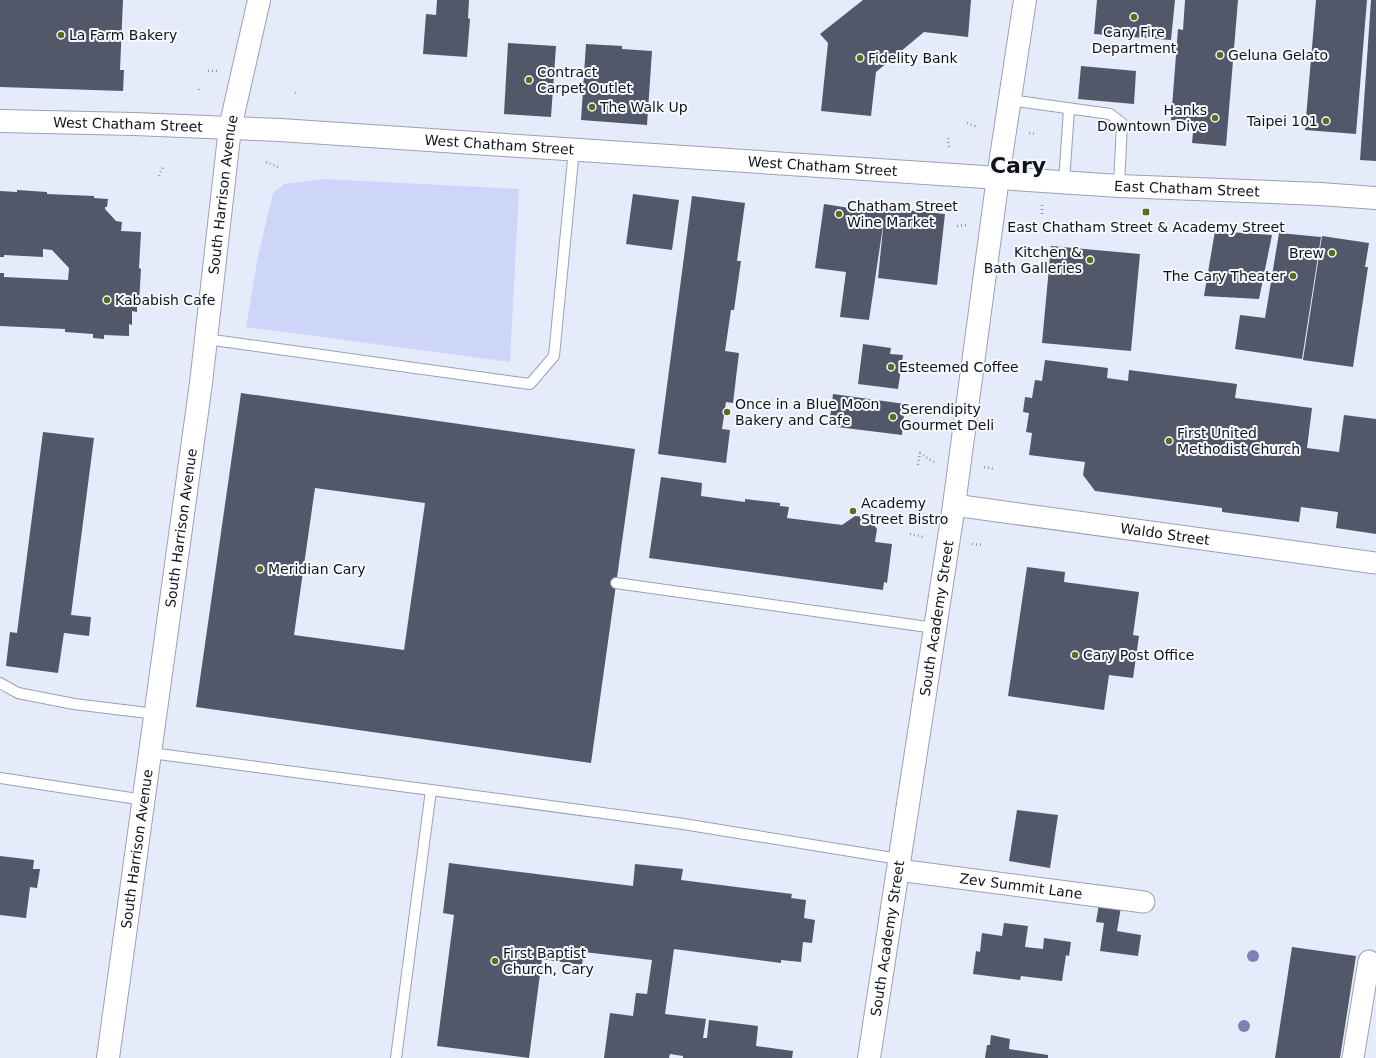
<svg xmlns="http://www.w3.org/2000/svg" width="1376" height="1058" viewBox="0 0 1376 1058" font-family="'DejaVu Sans',sans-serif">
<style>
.green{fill:#cdd6f9}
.building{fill:#525769;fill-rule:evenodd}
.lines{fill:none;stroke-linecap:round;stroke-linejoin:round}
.lane-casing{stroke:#9ba0b4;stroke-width:12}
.street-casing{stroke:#9ba0b4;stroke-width:23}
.secondary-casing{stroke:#9ba0b4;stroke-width:24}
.path{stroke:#9295a2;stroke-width:2.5;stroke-dasharray:1 3;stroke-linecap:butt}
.lane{stroke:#fff;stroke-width:10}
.street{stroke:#fff;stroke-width:21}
.secondary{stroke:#fff;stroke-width:22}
.tree{fill:#7c81b2}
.poi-dot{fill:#576e1f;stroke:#f7f8fd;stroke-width:1.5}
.labels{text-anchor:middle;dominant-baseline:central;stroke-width:4;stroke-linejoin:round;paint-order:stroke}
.poi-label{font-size:14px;fill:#11131a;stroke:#f7f8fd;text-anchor:start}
.street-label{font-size:14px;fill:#11131a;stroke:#f7f8fd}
.town-label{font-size:22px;font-weight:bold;fill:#11131a;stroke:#f7f8fd}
</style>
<rect width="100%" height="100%" fill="#e6ebfc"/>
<path class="green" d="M 324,179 L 519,189 L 510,362 L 246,327 L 258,256 L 273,193 L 284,184 Z"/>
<path class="building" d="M 0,0 L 123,0 L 120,70 L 124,70 L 123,91 L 0,87 Z
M 437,0 L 469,0 L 468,18 L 470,19 L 467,57 L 423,54 L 426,14 L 436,15 Z
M 863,0 L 971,0 L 968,37 L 924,32 L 876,72 L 871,116 L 821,111 L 828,43 L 820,34 Z
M 1097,0 L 1175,0 L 1171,40 L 1094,34 Z
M 1185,0 L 1238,0 L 1226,146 L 1192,143 L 1194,121 L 1171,120 L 1178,29 L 1183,30 Z
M 1316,0 L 1367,0 L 1356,134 L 1305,130 Z
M 1371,0 L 1376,0 L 1376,161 L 1360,160 Z
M 508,43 L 556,46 L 551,117 L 504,114 Z
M 586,44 L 622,46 L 622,49 L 652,51 L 647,125 L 581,120 Z
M 1081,66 L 1136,71 L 1134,104 L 1078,99 Z
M 17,190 L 47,192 L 47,194 L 94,196 L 94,198 L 108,199 L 107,207 L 105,207 L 105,209 L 116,221 L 122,222 L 121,231 L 141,232 L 139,268 L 141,269 L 139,302 L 137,302 L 137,312 L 132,311 L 132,325 L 129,324 L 129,336 L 104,335 L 104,339 L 93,338 L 93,334 L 65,332 L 65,329 L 0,326 L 0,273 L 4,273 L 4,277 L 68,280 L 69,268 L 52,250 L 43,249 L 43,257 L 4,255 L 4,257 L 0,257 L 0,191 L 17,192 Z
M 633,194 L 679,200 L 672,250 L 626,244 Z
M 692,196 L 745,203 L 737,261 L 741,261 L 734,310 L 731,310 L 725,351 L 739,353 L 733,403 L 726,402 L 722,429 L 730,430 L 726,463 L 658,454 Z
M 824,204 L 856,209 L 886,208 L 945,214 L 937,285 L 878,278 L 884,219 L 869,320 L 840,317 L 846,272 L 815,268 Z
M 1215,231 L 1272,235 L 1259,299 L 1204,296 Z
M 1279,233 L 1321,237 L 1302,359 L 1235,349 L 1240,315 L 1265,318 Z
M 1322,236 L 1369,243 L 1365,267 L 1368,267 L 1353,367 L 1303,360 Z
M 1051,246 L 1140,254 L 1131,351 L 1042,343 Z
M 863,344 L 891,348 L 890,354 L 903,355 L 898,389 L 858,384 Z
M 1045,360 L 1108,368 L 1107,378 L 1128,381 L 1129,370 L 1237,384 L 1235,398 L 1312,408 L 1307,448 L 1339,452 L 1344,415 L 1376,419 L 1376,534 L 1336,528 L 1338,512 L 1301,507 L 1299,522 L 1222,512 L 1222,508 L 1095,491 L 1083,475 L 1085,462 L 1029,455 L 1032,433 L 1026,432 L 1029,413 L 1023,412 L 1025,397 L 1032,398 L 1035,380 L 1042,381 Z
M 241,393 L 635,449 L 591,763 L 196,707 ZM 315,488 L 425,503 L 404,650 L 294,635 Z
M 833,394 L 905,404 L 902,435 L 829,426 Z
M 43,432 L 94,438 L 71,615 L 91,617 L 89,636 L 64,633 L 58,673 L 6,666 L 10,632 L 17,633 Z
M 661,477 L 702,483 L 701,496 L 745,502 L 745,499 L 780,503 L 780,506 L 789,507 L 787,518 L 842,525 L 855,516 L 868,517 L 877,529 L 875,542 L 892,544 L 887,583 L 884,582 L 883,590 L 649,558 Z
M 1027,567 L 1065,572 L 1064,582 L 1139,592 L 1133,635 L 1139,636 L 1133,678 L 1109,675 L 1104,710 L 1008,696 Z
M 1017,810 L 1058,815 L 1050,868 L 1009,861 Z
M 0,856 L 34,860 L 33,869 L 40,869 L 37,888 L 30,887 L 26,918 L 0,915 Z
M 449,863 L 633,886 L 635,864 L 683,869 L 681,880 L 792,894 L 791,898 L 806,900 L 804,918 L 815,920 L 812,943 L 803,942 L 801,962 L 781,960 L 781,963 L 674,949 L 665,1014 L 706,1019 L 703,1038 L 707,1038 L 709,1020 L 758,1026 L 756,1046 L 793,1051 L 792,1058 L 683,1058 L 683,1056 L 670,1054 L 669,1058 L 604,1058 L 610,1013 L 633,1016 L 636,993 L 647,994 L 652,960 L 584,952 L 582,965 L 542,959 L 529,1058 L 437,1046 L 454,915 L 443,913 Z
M 1099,904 L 1121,907 L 1117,931 L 1141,935 L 1138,956 L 1100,951 L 1104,923 L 1096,922 Z
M 1004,923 L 1028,926 L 1025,947 L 1043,949 L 1044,938 L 1071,942 L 1069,956 L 1066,955 L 1062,981 L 1021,976 L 1020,980 L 973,974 L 976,951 L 980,952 L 982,933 L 1002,936 Z
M 1292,947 L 1356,956 L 1340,1058 L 1275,1058 Z
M 991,1035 L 1010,1039 L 1009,1049 L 1048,1055 L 1048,1058 L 985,1058 L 987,1045 L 990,1045 Z"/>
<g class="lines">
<g class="lane-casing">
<path id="lane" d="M 1010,100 L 1110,114 L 1122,123 L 1119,186
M 1064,182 L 1069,109
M 206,339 L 530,384 L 554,356 L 574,149
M 616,583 L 935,628
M 0,683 L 18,693 L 74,704 L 156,714
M 151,753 L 431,790
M 0,778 L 144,800
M 396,1058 L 431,790 L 677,823 L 899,859"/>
</g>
<g class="street-casing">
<g id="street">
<path id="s1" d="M 954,505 L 1376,563"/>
<path id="s2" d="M 898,870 L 1144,902"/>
<path d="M 1353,1058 L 1369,961"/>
</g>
</g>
<g class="secondary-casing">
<g id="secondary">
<path id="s3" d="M 0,121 L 134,124 L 280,130 L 1119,186 L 1320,194 L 1376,198"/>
<path id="s4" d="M 108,1058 L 201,383 L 230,128 L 259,0"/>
<path id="s5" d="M 869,1058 L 954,505 L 998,177 L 1025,0"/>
</g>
</g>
<path class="path" d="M 208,71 L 217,71
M 199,90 L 199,86
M 295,93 L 298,91
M 967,123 L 977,127
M 1029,133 L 1037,134
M 948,138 L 949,148
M 266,162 L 278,167
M 159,176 L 163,167
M 944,204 L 945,200
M 1042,205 L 1042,215
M 957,226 L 966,225
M 1017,231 L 1025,231
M 918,465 L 920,453 L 934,462
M 984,467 L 994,469
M 910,534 L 924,537
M 972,544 L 983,545"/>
<use href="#lane" class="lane"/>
<use href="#street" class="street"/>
<use href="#secondary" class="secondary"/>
</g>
<g class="tree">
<circle cx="1253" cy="956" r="6"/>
<circle cx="1244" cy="1026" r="6"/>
</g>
<g class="poi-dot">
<circle cx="1134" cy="17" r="4"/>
<circle cx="61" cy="35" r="4"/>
<circle cx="1220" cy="55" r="4"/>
<circle cx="860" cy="58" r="4"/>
<circle cx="529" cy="80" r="4"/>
<circle cx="592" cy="107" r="4"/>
<circle cx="1215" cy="118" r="4"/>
<circle cx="1326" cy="121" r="4"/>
<rect x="1142" y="208" width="8" height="8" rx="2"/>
<circle cx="839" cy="214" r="4"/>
<circle cx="1332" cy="253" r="4"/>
<circle cx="1090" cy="260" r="4"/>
<circle cx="1293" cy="276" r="4"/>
<circle cx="107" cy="300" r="4"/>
<circle cx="891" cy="367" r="4"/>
<circle cx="727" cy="412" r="4"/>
<circle cx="893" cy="417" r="4"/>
<circle cx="1169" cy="441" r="4"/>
<circle cx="853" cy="511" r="4"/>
<circle cx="260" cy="569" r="4"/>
<circle cx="1075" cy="655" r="4"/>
<circle cx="495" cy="961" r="4"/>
</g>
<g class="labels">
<g class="poi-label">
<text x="1134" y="32" text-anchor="middle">Cary Fire<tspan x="1134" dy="16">Department</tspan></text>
<text x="69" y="35">La Farm Bakery</text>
<text x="1228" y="55">Geluna Gelato</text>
<text x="868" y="58">Fidelity Bank</text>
<text x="537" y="72">Contract<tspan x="537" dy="16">Carpet Outlet</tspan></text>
<text x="600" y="107">The Walk Up</text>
<text x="1207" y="110" text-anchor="end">Hanks<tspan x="1207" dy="16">Downtown Dive</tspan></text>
<text x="1318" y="121" text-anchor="end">Taipei 101</text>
<text x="847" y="206">Chatham Street<tspan x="847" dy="16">Wine Market</tspan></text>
<text x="1146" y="227" text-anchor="middle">East Chatham Street &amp; Academy Street</text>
<text x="1082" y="252" text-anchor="end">Kitchen &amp;<tspan x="1082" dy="16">Bath Galleries</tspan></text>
<text x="1324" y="253" text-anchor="end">Brew</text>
<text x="1285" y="276" text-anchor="end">The Cary Theater</text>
<text x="115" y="300">Kababish Cafe</text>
<text x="899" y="367">Esteemed Coffee</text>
<text x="735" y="404">Once in a Blue Moon<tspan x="735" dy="16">Bakery and Cafe</tspan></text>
<text x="901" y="409">Serendipity<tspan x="901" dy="16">Gourmet Deli</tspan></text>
<text x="1177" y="433">First United<tspan x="1177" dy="16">Methodist Church</tspan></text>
<text x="861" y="503">Academy<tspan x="861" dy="16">Street Bistro</tspan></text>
<text x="268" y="569">Meridian Cary</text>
<text x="1083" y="655">Cary Post Office</text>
<text x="503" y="953">First Baptist<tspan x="503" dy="16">Church, Cary</tspan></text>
</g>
<g class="street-label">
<text stroke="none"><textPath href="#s3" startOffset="128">West Chatham Street</textPath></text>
<text stroke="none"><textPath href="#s3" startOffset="500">West Chatham Street</textPath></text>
<text stroke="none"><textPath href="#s3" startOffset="824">West Chatham Street</textPath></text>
<text stroke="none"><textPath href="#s3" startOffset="1189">East Chatham Street</textPath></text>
<text stroke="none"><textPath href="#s4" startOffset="871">South Harrison Avenue</textPath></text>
<text stroke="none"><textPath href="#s4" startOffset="535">South Harrison Avenue</textPath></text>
<text stroke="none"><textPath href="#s1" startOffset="213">Waldo Street</textPath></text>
<text stroke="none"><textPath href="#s5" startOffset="445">South Academy Street</textPath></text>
<text stroke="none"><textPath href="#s4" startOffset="211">South Harrison Avenue</textPath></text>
<text stroke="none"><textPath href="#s2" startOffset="124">Zev Summit Lane</textPath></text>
<text stroke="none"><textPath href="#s5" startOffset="121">South Academy Street</textPath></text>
</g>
<g class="town-label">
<text x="1018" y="165">Cary</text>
</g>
</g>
</svg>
